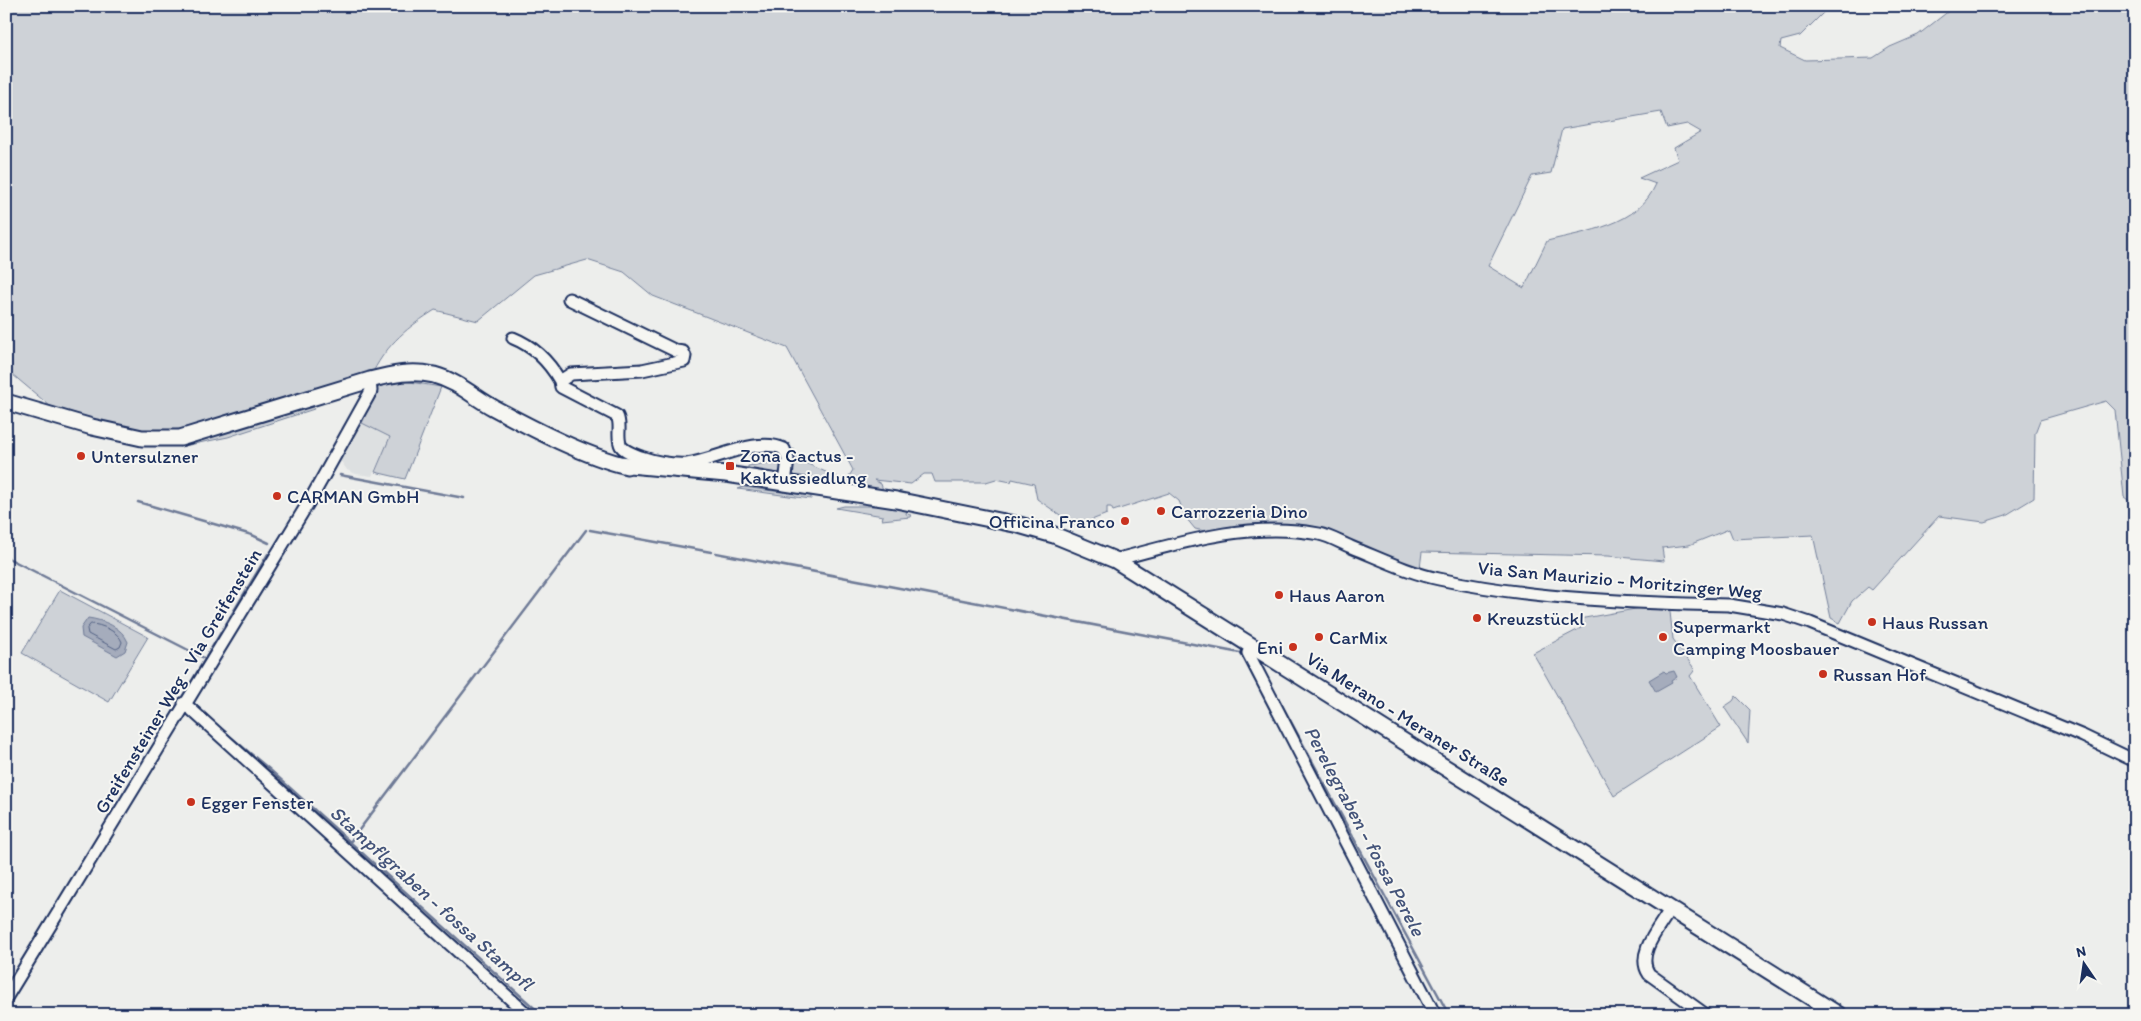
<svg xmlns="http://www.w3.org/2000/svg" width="2141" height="1021" viewBox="0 0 2141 1021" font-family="Itim,sans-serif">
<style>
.built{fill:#dde0e1}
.green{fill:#ced2d7;stroke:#74809a;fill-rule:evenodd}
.water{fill:#a5acbc;stroke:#6e7a96}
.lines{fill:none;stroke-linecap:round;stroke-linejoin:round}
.shore{stroke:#526184;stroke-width:1}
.stream{stroke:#6e7a96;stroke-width:2.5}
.minor-casing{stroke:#1b2f5e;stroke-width:15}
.secondary-casing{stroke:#1b2f5e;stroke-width:19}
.minor{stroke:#f6f6f2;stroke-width:11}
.secondary{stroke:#f6f6f2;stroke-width:15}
.poi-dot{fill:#c8321e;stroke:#f6f6f2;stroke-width:2}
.labels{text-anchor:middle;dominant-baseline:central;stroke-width:4;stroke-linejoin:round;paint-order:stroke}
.poi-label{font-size:19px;fill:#1b2f5e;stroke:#f6f6f2;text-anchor:start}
.street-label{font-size:19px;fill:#1b2f5e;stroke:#f6f6f2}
.water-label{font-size:20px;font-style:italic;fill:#44547a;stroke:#f6f6f2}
</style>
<rect width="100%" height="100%" fill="#edeeec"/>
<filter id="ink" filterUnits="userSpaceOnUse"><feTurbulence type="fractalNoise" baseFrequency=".02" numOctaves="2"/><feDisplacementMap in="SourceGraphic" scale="10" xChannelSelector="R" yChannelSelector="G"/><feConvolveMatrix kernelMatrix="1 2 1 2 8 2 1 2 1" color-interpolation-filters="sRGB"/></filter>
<g filter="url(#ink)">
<path class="built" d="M 362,423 L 391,437 L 372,476 L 356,474 L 347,470 L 340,460 Z"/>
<path class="green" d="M 6,6 L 1833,6 L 1825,11 L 1800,36 L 1781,41 L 1780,48 L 1805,60 L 1873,58 L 1890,47 L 1918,35 L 1950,10 L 1952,6 L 2135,6 L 2135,505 L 2124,497 L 2115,410 L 2106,401 L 2040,420 L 2035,433 L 2034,498 L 2006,515 L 1984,522 L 1939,516 L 1872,590 L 1868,587 L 1852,601 L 1840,623 L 1831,618 L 1813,535 L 1733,539 L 1729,529 L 1689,545 L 1662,548 L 1664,561 L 1608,556 L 1422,552 L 1420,568 L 1356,545 L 1263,526 L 1205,531 L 1195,529 L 1186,518 L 1179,501 L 1169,493 L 1113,511 L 1111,507 L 1107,507 L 1107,514 L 1076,526 L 1037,499 L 1034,484 L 1012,479 L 1011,482 L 996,479 L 986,482 L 935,482 L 932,474 L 924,474 L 911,484 L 874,480 L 881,484 L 883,490 L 796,478 L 792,471 L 791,451 L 794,449 L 801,461 L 846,481 L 853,470 L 787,348 L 653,296 L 624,272 L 587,260 L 534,275 L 478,321 L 435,310 C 408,327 388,343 373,372 L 190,428 L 162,431 L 129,429 L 50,406 L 6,369 ZM 1661,112 L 1667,128 L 1687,124 L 1701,132 L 1674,148 L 1678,160 L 1639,178 L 1656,184 C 1638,226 1587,231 1547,241 L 1524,288 L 1488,266 L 1532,176 L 1551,173 L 1562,129 Z
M 404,381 L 441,387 L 405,479 L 375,472 L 390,437 L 362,423 C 365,418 364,416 365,411 C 373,386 380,383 404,381 Z
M 311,403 L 314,409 L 228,437 L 179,447 L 179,445 C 224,436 267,416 311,403 Z
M 767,452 L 780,456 L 783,465 L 778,474 L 770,475 L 748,468 L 748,466 L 769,463 L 767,453 L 761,453 Z
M 743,487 L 811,496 L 811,499 L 738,489 Z
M 844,506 L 887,506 L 907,510 L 906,514 L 911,515 L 910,517 L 882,520 L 883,516 L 836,508 Z
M 60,590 L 148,637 L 109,702 L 22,653 Z
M 1669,603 L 1673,639 L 1693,667 L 1694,671 L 1690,676 L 1721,727 L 1614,796 L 1533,653 L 1581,628 L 1579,619 Z
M 1736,696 L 1750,710 L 1748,743 L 1724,707 L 1733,701 Z"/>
<path class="water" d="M 88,618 C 103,620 122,627 128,642 L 125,651 L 117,656 L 82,637 L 81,628 Z
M 1664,671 L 1666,673 L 1674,671 L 1677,677 L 1671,681 L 1672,683 L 1656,692 L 1649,680 Z"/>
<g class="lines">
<path class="shore" d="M 91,624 C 101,624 119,632 122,642 L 120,647 L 116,649 L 88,634 L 87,629 Z"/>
<path class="stream" d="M 340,475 L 464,498
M 138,502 L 252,535 L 269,543
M 590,530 L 711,552
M 716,553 L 1240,653
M 6,557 L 206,659
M 1276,694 L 1449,1015
M 213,722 L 269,769 L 542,1015
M 142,764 L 268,554
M 112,813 L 138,770
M 350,842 L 586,530"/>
<g class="minor-casing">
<path id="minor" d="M 569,299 L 676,351 L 683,352 L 685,356 L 684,361 L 642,370 L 571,374 L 560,381 L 561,387 L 617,416 C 622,425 616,437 621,446 C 625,452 634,454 641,457 C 656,462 670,465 687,464 C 716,460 757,436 784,449 L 788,459 L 785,484
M 513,338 C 533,346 549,362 560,381
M 1115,560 C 1182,542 1249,521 1319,534 C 1330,536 1341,543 1351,547 C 1379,558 1409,573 1439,579 C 1532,599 1634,603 1729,605 L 1783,614 L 1810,623 L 2083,736 L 2135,761
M 1253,645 L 1248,653 L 1435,1015
M 184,703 L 528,1015
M 1671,908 C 1660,927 1635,954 1649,974 L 1706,1015
M 6,998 L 313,495 L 371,391 L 370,380"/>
</g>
<g class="secondary-casing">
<path id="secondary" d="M 6,402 L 92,427 L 142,438 L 180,438 L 370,380 C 392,374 412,370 434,375 C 457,381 474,397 494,408 C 533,429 585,456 627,466
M 619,464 L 726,474 L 896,500 L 1019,525 L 1054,535 L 1115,560 L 1839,1015"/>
</g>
<use href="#minor" class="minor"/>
<use href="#secondary" class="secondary"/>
</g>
</g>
<g class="poi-dot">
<circle cx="81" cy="456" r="5"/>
<rect x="725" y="461" width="10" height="10" rx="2.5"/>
<circle cx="277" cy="496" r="5"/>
<circle cx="1161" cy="511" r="5"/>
<circle cx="1125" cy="521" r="5"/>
<circle cx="1279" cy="595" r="5"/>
<circle cx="1477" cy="618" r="5"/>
<circle cx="1872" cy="622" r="5"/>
<circle cx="1319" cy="637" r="5"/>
<circle cx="1663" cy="637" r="5"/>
<circle cx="1293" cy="647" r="5"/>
<circle cx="1823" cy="674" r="5"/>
<circle cx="191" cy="802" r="5"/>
</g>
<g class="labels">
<g class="poi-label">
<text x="740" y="455">Zona Cactus -<tspan x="740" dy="22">Kaktussiedlung</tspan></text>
<text x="91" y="456">Untersulzner</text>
<text x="287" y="496">CARMAN GmbH</text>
<text x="1171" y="511">Carrozzeria Dino</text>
<text x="1115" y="521" text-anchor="end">Officina Franco</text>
<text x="1289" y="595">Haus Aaron</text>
<text x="1487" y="618">Kreuzstückl</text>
<text x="1882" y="622">Haus Russan</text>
<text x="1673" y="626">Supermarkt<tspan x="1673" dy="22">Camping Moosbauer</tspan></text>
<text x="1329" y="637">CarMix</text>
<text x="1283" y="647" text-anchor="end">Eni</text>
<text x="1833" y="674">Russan Hof</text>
<text x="201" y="802">Egger Fenster</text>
</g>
<g class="street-label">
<text transform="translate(1620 580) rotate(5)">Via San Maurizio - Moritzinger Weg</text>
<text transform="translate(178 681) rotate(-59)">Greifensteiner Weg - Via Greifenstein</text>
<text transform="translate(1408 719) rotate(32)">Via Merano - Meraner Straße</text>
</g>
<g class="water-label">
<text transform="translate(1365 831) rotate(62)">Perelegraben - fossa Perele</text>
<text transform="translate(432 898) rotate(42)">Stampflgraben - fossa Stampfl</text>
</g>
</g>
<rect width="2141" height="1021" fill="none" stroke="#f6f6f2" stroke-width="25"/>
<rect x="12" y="12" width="2116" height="996" fill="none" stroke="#1b2f5e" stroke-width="2" filter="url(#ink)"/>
<g transform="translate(2084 964) rotate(347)" stroke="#f6f6f2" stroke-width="4" paint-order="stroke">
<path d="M0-4L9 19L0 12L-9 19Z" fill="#1b2f5e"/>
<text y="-8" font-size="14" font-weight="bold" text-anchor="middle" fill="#1b2f5e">N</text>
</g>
</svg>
